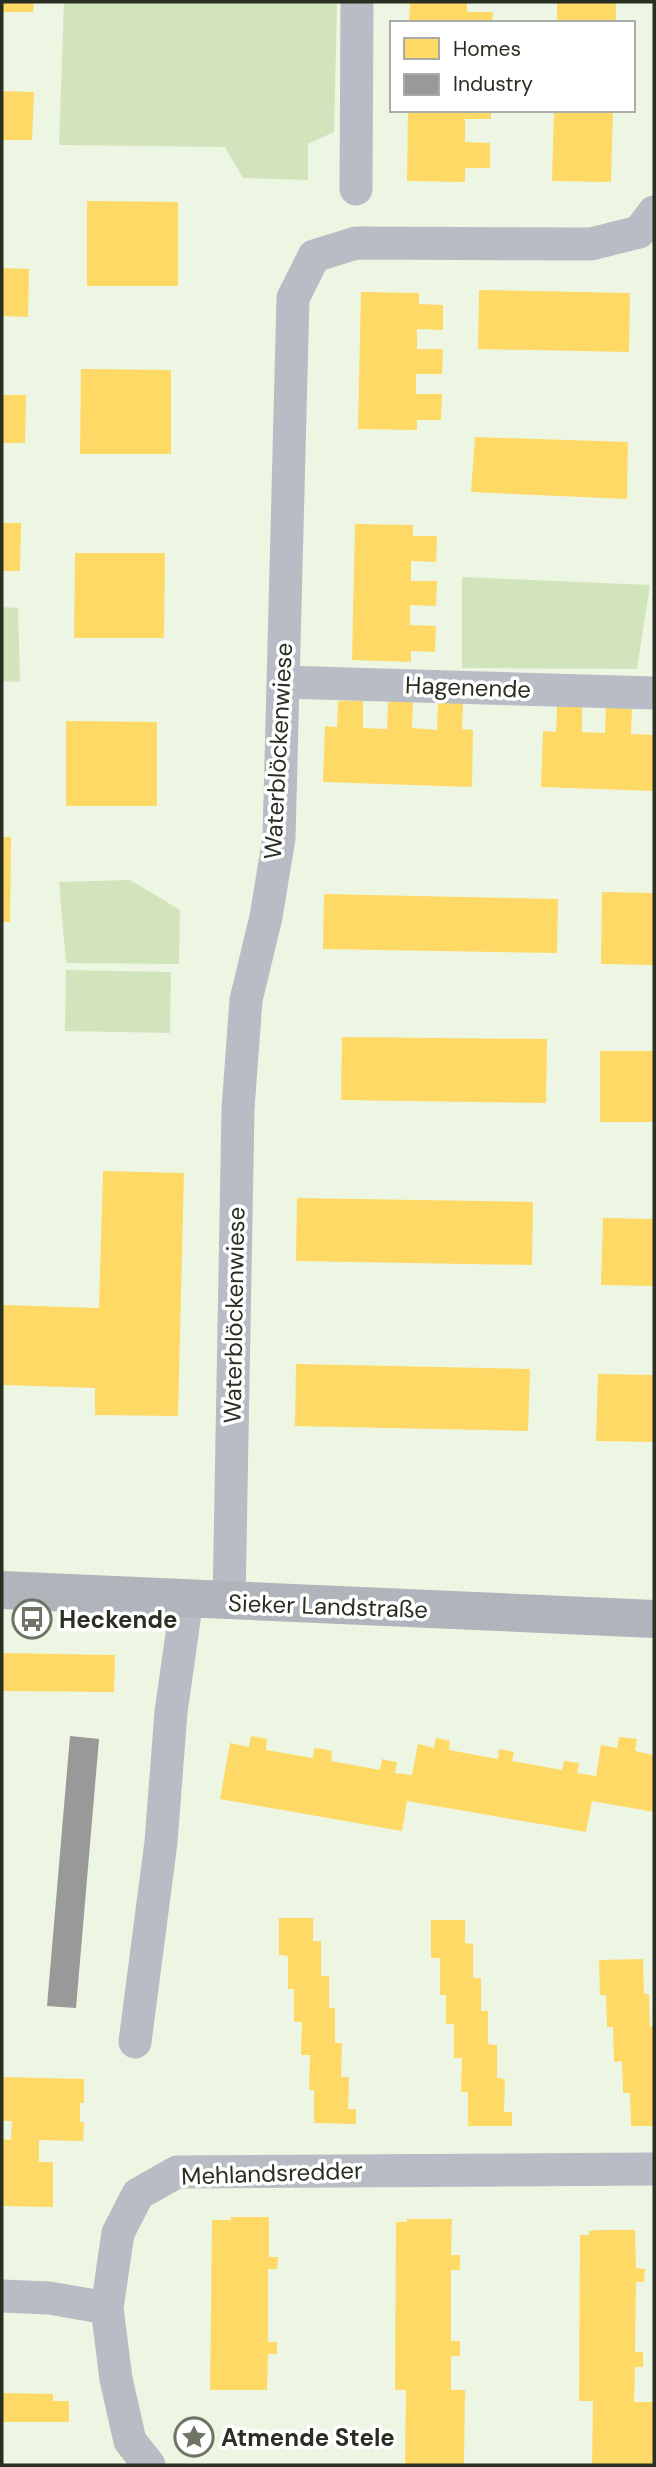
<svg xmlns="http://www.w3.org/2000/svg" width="656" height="2467" viewBox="0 0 656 2467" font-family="'DM Sans',sans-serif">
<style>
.green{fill:#d2e4bb}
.homes{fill:#ffd966}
.industry{fill:#999}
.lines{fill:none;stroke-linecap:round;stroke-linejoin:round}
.minor{stroke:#b8bcc4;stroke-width:33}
.major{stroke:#afb5ba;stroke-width:38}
.labels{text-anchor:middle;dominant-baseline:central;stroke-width:7;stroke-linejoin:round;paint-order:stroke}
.street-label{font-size:24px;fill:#292f22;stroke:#fff}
.poi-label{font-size:24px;font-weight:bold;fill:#292f22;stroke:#fff;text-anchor:start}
</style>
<rect width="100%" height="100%" fill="#edf6e3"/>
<path class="green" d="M 64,2 L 337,2 L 334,132 L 308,144 L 308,180 L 243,178 L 225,147 L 59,145 Z
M 462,577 L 650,585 L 637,669 L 462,668 Z
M 2,607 L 18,608 L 20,682 L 2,681 Z
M 130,880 L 180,910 L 179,964 L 66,963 L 59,882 Z
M 66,970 L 171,972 L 170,1033 L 65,1031 Z"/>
<path class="homes" d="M 2,2 L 34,2 L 33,12 L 2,12 Z
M 410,2 L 467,2 L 467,12 L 493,12 L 492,23 L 409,23 Z
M 557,2 L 616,2 L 616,23 L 557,23 Z
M 2,91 L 34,92 L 32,140 L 2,140 Z
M 408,110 L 491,110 L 491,119 L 465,119 L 465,142 L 490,143 L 490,168 L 465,168 L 465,182 L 407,181 Z
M 554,110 L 613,110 L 611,182 L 552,181 Z
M 87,201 L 178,202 L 178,286 L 87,286 Z
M 2,268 L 29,269 L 28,317 L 2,316 Z
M 479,290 L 630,293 L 629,352 L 478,349 Z
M 361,292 L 419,293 L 419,304 L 443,305 L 443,330 L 417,329 L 417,349 L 443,349 L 442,374 L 416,374 L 416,394 L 442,394 L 441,420 L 417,420 L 417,430 L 358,429 Z
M 81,369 L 171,370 L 171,454 L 80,454 Z
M 2,395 L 26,395 L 25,443 L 2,443 Z
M 475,437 L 628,442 L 627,499 L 471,492 Z
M 2,523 L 21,523 L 20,571 L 2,571 Z
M 355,524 L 413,525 L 413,536 L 437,536 L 436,562 L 411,561 L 411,581 L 437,581 L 436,606 L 410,605 L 410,625 L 436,626 L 435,652 L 411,651 L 411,662 L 352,660 Z
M 75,553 L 165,553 L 164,638 L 74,638 Z
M 338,701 L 363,701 L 363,728 L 387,729 L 388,702 L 413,702 L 412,728 L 437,730 L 438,702 L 463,703 L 462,729 L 473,730 L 472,787 L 323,782 L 325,726 L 337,727 Z
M 557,706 L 582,706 L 582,732 L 605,733 L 606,707 L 632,709 L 631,734 L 654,735 L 654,791 L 541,787 L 543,731 L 556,732 Z
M 66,721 L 157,722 L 157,806 L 66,806 Z
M 2,837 L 11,837 L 10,922 L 2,922 Z
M 602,892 L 654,893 L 654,965 L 601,964 Z
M 324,894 L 558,899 L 557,953 L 323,949 Z
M 342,1037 L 547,1039 L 546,1103 L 341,1100 Z
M 600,1051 L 654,1051 L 654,1122 L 600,1122 Z
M 103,1171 L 184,1173 L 178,1416 L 95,1415 L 95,1388 L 2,1385 L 2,1305 L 99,1308 Z
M 297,1198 L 533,1202 L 532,1265 L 296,1261 Z
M 603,1218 L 654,1219 L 654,1286 L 601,1285 Z
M 296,1364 L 530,1369 L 528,1431 L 295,1426 Z
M 598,1374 L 654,1375 L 654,1442 L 596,1441 Z
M 2,1653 L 115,1655 L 114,1692 L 2,1691 Z
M 251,1736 L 267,1739 L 266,1750 L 313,1758 L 314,1748 L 323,1749 L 332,1751 L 331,1761 L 380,1770 L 382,1759 L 390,1761 L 397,1762 L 395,1773 L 412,1775 L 418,1744 L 434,1748 L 436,1738 L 450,1741 L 449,1750 L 498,1759 L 499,1749 L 514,1752 L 512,1761 L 562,1770 L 564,1761 L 579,1763 L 577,1773 L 596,1776 L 601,1745 L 617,1748 L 619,1737 L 637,1739 L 635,1751 L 654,1755 L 654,1812 L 592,1801 L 586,1832 L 407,1801 L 402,1831 L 220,1799 L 230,1743 L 249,1747 Z
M 279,1918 L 313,1918 L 313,1941 L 321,1941 L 321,1976 L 329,1976 L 329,2008 L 335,2008 L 335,2043 L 342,2043 L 341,2077 L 349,2077 L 348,2109 L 356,2109 L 356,2124 L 314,2123 L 314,2090 L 309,2090 L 310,2055 L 301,2055 L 302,2022 L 294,2022 L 294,1989 L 288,1989 L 288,1956 L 279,1955 Z
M 431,1920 L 465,1920 L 465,1943 L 473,1944 L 473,1978 L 481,1978 L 481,2011 L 488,2011 L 488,2044 L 497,2045 L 497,2078 L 505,2079 L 504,2112 L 512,2112 L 512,2126 L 468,2126 L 468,2092 L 461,2092 L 462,2058 L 454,2058 L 454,2024 L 446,2024 L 446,1995 L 440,1995 L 440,1958 L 431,1958 Z
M 643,1959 L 644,1994 L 649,1994 L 650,2027 L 654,2026 L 654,2126 L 631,2126 L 630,2093 L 623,2093 L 622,2061 L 614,2062 L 613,2027 L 607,2027 L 606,1995 L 600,1995 L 599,1960 Z
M 2,2077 L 84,2079 L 84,2103 L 80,2103 L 80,2122 L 84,2122 L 83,2141 L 39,2140 L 39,2162 L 53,2162 L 53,2207 L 2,2206 L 2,2139 L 11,2140 L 12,2121 L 2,2121 Z
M 231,2217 L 269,2217 L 269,2257 L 278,2257 L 277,2269 L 268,2269 L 268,2342 L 277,2342 L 277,2354 L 268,2354 L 267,2390 L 210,2390 L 212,2220 L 231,2220 Z
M 407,2219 L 452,2219 L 451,2255 L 460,2255 L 460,2270 L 451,2270 L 451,2341 L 460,2341 L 460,2356 L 451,2356 L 451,2390 L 465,2390 L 464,2465 L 405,2465 L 406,2390 L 395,2390 L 396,2222 L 407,2222 Z
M 598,2230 L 635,2230 L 636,2268 L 645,2269 L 644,2282 L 636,2282 L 635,2352 L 643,2352 L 643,2367 L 635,2367 L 634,2402 L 653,2402 L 653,2465 L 592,2465 L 593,2401 L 579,2401 L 580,2235 L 589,2235 L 589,2231 Z
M 2,2393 L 53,2394 L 53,2401 L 69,2401 L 69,2422 L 2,2422 Z"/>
<path class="industry" d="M 70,1736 L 99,1739 L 76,2008 L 47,2006 Z"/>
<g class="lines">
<path class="minor" d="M 356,189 L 357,2
M 283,682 L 654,693
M 229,1602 L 238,1109 L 246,1000 L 266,917 L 279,838 L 293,298 L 314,256 L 356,243 L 591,244 L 639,232 L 654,212
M 135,2042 L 161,1842 L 171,1712 L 187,1599
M 2,2296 L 49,2298 L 107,2308
M 149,2465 L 130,2441 L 116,2379 L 107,2308 L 118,2233 L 138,2194 L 177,2172 L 654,2169"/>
<path class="major" d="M 2,1590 L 654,1619"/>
</g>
<defs>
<g id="bus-ring" transform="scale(2.0125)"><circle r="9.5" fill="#fff" stroke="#6e7566" stroke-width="1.5"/><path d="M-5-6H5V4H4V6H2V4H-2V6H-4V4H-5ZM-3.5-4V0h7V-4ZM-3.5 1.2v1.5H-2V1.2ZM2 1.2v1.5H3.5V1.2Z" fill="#6e7566"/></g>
<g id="sight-ring" transform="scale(2.0125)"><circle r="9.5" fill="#fff" stroke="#6e7566" stroke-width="1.5"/><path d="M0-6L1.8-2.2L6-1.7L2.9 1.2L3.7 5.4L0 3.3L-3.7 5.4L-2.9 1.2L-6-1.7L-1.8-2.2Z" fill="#6e7566"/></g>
</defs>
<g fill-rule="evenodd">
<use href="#bus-ring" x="32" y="1619"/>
<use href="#sight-ring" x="194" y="2437"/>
</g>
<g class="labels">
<g class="street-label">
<text transform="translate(468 687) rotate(2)">Hagenende</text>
<text transform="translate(278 751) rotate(-87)">Waterblöckenwiese</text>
<text transform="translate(234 1315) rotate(-89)">Waterblöckenwiese</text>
<text transform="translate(328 1606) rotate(2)">Sieker Landstraße</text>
<text transform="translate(272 2173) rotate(-2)">Mehlandsredder</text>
</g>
<g class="poi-label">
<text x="59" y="1619">Heckende</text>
<text x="221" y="2437">Atmende Stele</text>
</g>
</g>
<rect width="656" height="2467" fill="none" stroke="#292f22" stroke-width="7"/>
<rect x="390" y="21" width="245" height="91" fill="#ffffff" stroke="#a9aca7" stroke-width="2"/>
<rect x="404" y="38" width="35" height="21" fill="#ffd966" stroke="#a9aca7" stroke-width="2"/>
<text x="453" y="56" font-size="21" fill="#292f22">Homes</text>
<rect x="404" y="74" width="35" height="21" fill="#999999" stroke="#a9aca7" stroke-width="2"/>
<text x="453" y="91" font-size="21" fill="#292f22">Industry</text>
</svg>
